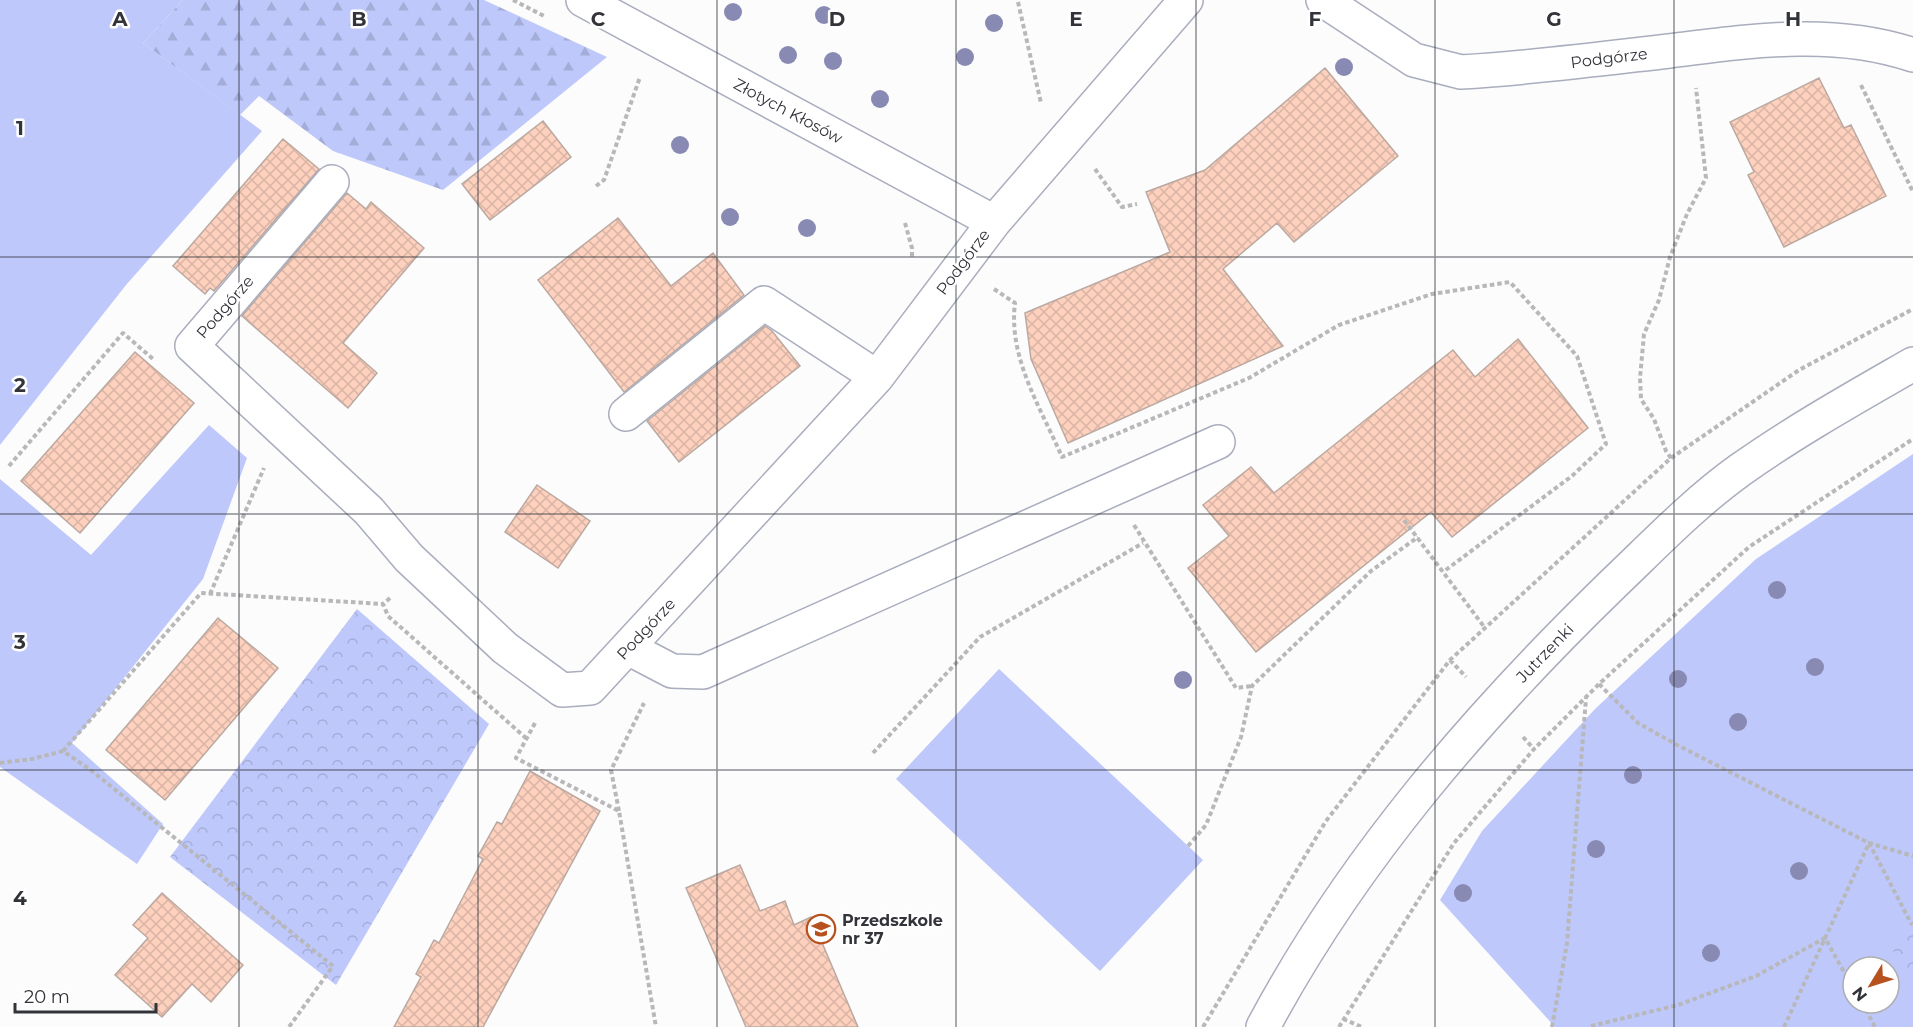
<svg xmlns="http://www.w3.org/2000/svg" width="1913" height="1027" viewBox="0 0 1913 1027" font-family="Montserrat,sans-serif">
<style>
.grass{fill:#bec8fb;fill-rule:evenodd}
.forest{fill:url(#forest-firs)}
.park{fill:url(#park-crowns)}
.building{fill:url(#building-cross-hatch);stroke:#bba9a1;stroke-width:1.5}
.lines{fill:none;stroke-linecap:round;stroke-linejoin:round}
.minor-casing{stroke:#a9adbd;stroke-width:36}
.path{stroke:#b8b8ba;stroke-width:4;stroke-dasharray:4.5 3;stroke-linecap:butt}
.minor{stroke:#fff;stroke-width:33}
.tree{fill:#898ab3}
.grid{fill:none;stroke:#32343a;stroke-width:1.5;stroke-opacity:0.55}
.labels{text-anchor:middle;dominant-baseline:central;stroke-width:5;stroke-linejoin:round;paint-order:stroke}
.street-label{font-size:16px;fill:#32343a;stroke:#fff}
.poi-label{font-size:16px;font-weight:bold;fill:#32343a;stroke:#fff;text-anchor:start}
.grid-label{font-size:20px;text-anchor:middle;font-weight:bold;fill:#32343a;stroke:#fff;stroke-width:5;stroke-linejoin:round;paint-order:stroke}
</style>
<defs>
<pattern id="forest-firs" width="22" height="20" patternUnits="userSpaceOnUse" patternTransform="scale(1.5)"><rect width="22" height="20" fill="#bec8fb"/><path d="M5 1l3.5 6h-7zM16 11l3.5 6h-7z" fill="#a4acd8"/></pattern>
<pattern id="park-crowns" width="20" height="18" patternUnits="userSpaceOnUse" patternTransform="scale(1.5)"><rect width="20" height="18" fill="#bec8fb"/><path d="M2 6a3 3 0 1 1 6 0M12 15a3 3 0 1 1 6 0" fill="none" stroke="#a4acd8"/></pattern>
<pattern id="building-cross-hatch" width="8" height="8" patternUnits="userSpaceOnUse" patternTransform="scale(1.5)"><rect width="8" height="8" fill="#fed1be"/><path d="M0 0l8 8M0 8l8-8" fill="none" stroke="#dab4a4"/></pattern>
</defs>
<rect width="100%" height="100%" fill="#fcfcfc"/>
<path class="grass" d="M 0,0 L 183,0 L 143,43 L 262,131 L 126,285 L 0,445 Z
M 209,425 L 247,458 L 203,579 L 72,743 L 163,824 L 137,864 L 0,767 L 0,479 L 91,555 Z
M 1913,454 L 1913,1027 L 1555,1027 L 1440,900 L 1482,831 L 1595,709 L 1756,559 ZM 1853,967 L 1889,967 L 1889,1003 L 1853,1003 Z
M 999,669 L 1203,860 L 1100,971 L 896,779 Z"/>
<path class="forest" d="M 183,0 L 484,0 L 607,57 L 443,190 L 333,151 L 259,96 L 240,115 L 143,43 Z"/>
<path class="park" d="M 357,609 L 489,724 L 336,985 L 170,857 Z
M 1913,931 L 1913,984 L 1889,944 Z"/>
<path class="building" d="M 1325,68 L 1398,156 L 1294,242 L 1277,223 L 1223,269 L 1283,346 L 1068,443 L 1031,359 L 1025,313 L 1170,252 L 1146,192 L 1205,170 Z
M 1819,78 L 1844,128 L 1851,125 L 1886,196 L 1784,247 L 1748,175 L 1754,172 L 1730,122 Z
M 543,121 L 571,157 L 490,220 L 462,184 Z
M 283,139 L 319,169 L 214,291 L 210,288 L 205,294 L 173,266 Z
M 347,193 L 366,209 L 371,202 L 424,248 L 343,343 L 377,373 L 348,408 L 242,316 Z
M 618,218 L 671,286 L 713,253 L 744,295 L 624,392 L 538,280 Z
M 765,326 L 772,331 L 800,366 L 679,462 L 647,421 Z
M 1518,339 L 1588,428 L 1452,537 L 1431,512 L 1256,652 L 1188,568 L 1229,536 L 1203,505 L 1251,467 L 1274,493 L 1453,350 L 1475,377 Z
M 135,352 L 194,403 L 80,533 L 21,481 Z
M 537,485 L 590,521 L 558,568 L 505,532 Z
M 218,618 L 278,668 L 165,800 L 106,750 Z
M 530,771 L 600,811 L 483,1027 L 394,1027 L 421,977 L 416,974 L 434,940 L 439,943 L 483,859 L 478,856 L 497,822 L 502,824 Z
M 740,865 L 760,911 L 785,901 L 794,925 L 811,917 L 858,1027 L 746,1027 L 686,888 Z
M 162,893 L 243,965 L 211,1002 L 192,984 L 162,1017 L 115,975 L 148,938 L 133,925 Z"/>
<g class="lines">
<g class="minor-casing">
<path id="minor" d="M 583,0 L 994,222
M 1323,0 L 1414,60 L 1461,72 C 1531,68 1600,59 1669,51 C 1750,41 1834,28 1913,55
M 332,182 L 192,346 L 369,511 L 409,558 L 505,648 L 562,690 L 590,688 L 877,377 L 994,222 L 1186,0
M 626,414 L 764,303 L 877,377
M 628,648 L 672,671 L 703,672 L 1218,442
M 1263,1027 C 1352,860 1478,715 1613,584 C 1654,545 1694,503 1740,470 C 1795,431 1854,398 1913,364"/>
</g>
<path class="path" d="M 513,0 L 544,16
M 1018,2 L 1041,103
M 1861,85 L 1913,192
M 1095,169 L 1122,207 L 1137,204
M 596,186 L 604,180 L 640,77
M 905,223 L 912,248 L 912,259
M 994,289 L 1015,303 C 1008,358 1041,408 1062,457 L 1249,378 L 1339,325 L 1432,294 L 1510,282 L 1577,356 L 1606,444 L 1572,476 L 1443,572
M 1671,458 L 1666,451 L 1654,419 L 1641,399 L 1640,378 L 1644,334 L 1659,300 L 1670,257 L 1687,214 L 1706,178 L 1696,88
M 9,466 L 123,333 L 153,359
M 1404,520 L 1485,628
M 1134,525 L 1236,688 L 1252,686
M 210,594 L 264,468
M 390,598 L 383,604 L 388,616 L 527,739
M 1450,660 L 1466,677
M 1599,684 L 1638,723 L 1679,746 L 1869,843 L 1913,856
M 535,723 L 516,758 L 619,811 L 656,1027
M 1523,737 L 1534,749
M 63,751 L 201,593 L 383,604
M 873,753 L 980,637 L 1143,543
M 0,763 L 32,759 L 63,751 L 92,771 L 333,966 L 289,1027
M 619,811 L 611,770 L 644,703
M 1188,846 L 1206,825 L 1241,737 L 1252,686 L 1371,571 L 1418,537
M 1862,1003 L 1875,1027
M 1343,1019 L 1362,1027
M 1591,1026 L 1678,1005 L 1756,976 L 1825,938 L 1853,988
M 1203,1027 L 1326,821 L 1450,660 L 1671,458 L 1799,370 L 1913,309
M 1339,1027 L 1454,843 L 1534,749 L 1599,684 L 1749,547 L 1913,439
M 1552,1027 L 1567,943 L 1586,698
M 1784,1027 L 1869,843 L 1912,925"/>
<use href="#minor" class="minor"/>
</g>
<g class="tree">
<circle cx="733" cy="12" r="9"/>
<circle cx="824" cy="15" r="9"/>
<circle cx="994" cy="23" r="9"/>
<circle cx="788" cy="55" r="9"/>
<circle cx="965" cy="57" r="9"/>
<circle cx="833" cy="61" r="9"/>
<circle cx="1344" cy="67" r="9"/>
<circle cx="880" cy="99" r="9"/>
<circle cx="680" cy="145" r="9"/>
<circle cx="730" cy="217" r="9"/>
<circle cx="807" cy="228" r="9"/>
<circle cx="1777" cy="590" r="9"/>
<circle cx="1815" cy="667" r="9"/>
<circle cx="1678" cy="679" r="9"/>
<circle cx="1183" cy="680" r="9"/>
<circle cx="1738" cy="722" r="9"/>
<circle cx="1633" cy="775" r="9"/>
<circle cx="1596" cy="849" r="9"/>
<circle cx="1799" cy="871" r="9"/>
<circle cx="1463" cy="893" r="9"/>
<circle cx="1711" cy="953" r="9"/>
</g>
<path class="grid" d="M 239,0 L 239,1027M 478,0 L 478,1027M 717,0 L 717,1027M 956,0 L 956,1027M 1196,0 L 1196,1027M 1435,0 L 1435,1027M 1674,0 L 1674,1027M 0,257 L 1913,257M 0,514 L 1913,514M 0,770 L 1913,770"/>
<defs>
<g id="school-ring" transform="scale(1.5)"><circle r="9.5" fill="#fff" stroke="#b7521f" stroke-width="1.5"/><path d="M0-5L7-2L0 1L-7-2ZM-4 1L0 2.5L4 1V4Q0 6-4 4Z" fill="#b7521f"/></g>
</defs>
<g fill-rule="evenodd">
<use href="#school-ring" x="821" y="929"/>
</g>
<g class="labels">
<g class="street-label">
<text transform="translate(1609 58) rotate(-7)">Podgórze</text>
<text transform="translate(788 111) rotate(28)">Złotych Kłosów</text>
<text transform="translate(963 262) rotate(-53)">Podgórze</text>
<text transform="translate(225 307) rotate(-49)">Podgórze</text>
<text transform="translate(646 629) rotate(-47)">Podgórze</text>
<text transform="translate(1545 653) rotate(-46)">Jutrzenki</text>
</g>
<g class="poi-label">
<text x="842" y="920">Przedszkole<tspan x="842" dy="18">nr 37</tspan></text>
</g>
</g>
<g class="grid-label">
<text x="120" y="26">A</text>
<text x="359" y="26">B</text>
<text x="598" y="26">C</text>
<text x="837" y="26">D</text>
<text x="1076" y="26">E</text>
<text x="1315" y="26">F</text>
<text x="1554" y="26">G</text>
<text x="1793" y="26">H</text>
<text x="20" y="135">1</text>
<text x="20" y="392">2</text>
<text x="20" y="649">3</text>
<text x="20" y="905">4</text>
</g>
<g transform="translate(1871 985) rotate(232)"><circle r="28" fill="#ffffff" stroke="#adaeb0" stroke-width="1.5"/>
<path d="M0-4.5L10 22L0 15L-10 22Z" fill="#b7521f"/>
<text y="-9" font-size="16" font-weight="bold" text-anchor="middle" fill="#32343a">N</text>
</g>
<path d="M15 1003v9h141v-9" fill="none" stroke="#32343a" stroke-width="3"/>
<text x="24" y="1003" font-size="18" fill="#32343a" stroke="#ffffff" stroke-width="4.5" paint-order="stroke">20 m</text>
</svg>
